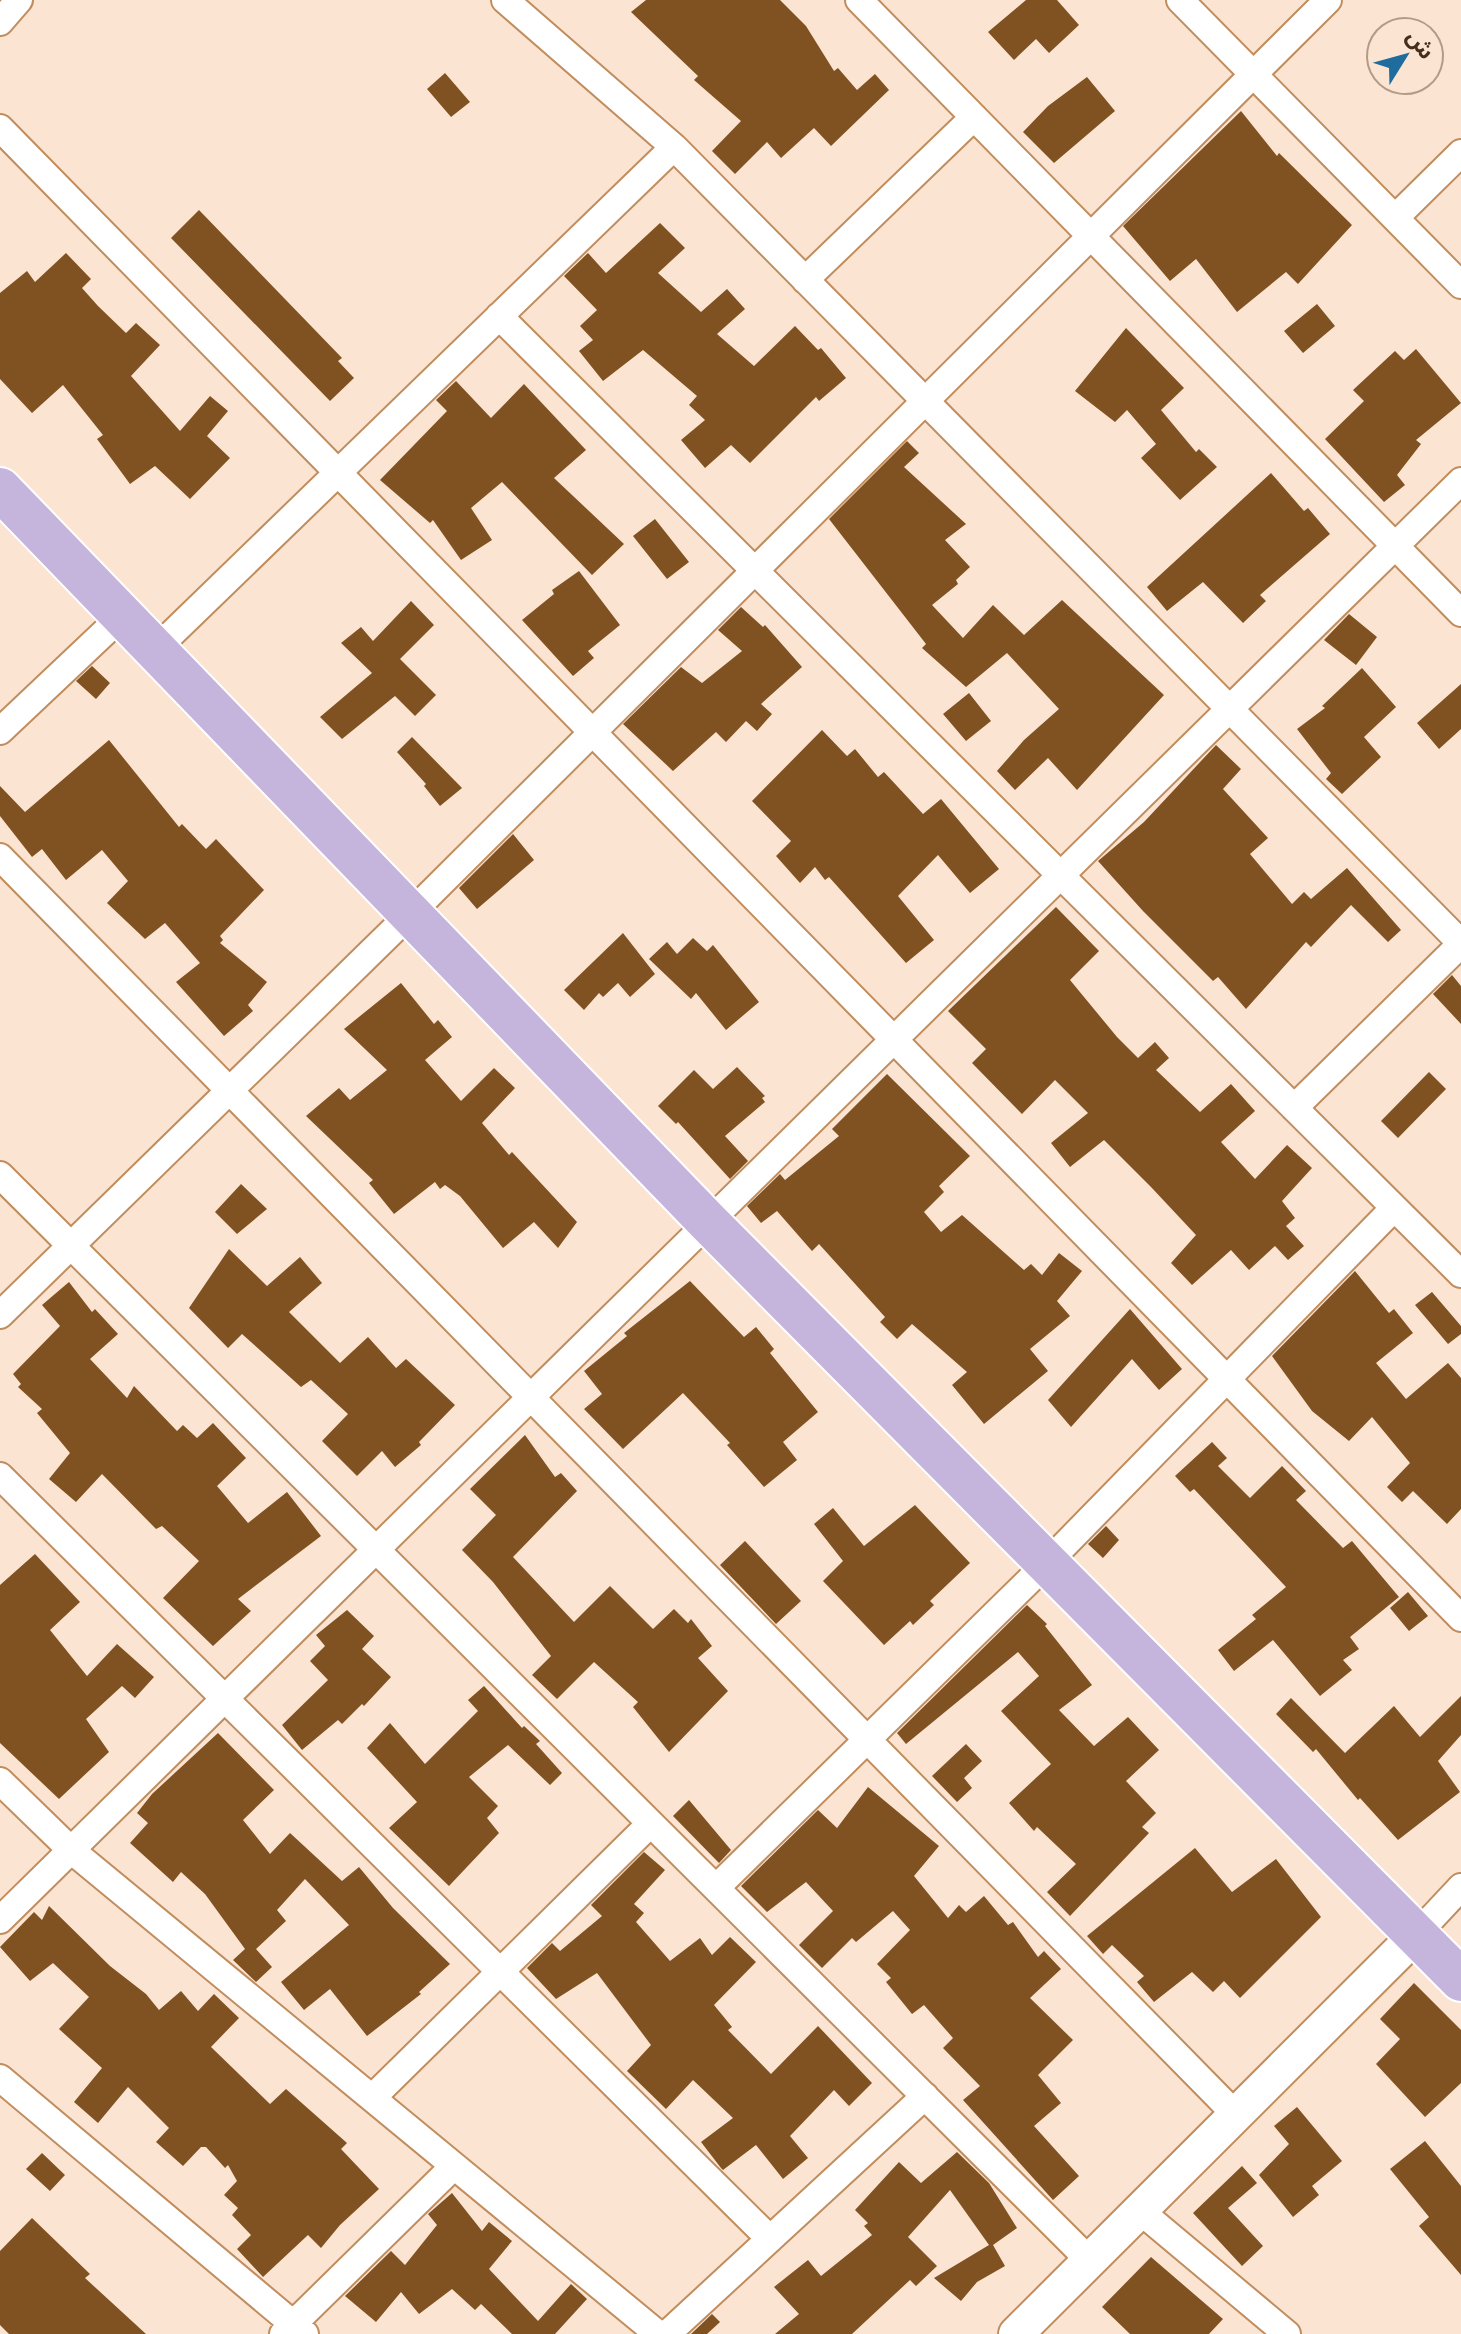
<svg xmlns="http://www.w3.org/2000/svg" width="1461" height="2334" viewBox="0 0 1461 2334" font-family="'Titillium Web','Noto Sans Arabic',sans-serif">
<style>
.building{fill:#805121}
.lines{fill:none;stroke-linecap:round;stroke-linejoin:round}
.minor-casing{stroke:#c18d5e;stroke-width:30}
.tertiary-casing{stroke:#c18d5e;stroke-width:38}
.primary-casing{stroke:#fff;stroke-width:46}
.minor{stroke:#fff;stroke-width:26}
.tertiary{stroke:#fff;stroke-width:34}
.primary{stroke:#c5b5dd;stroke-width:42}
</style>
<rect width="100%" height="100%" fill="#fbe5d2"/>
<path class="building" d="M 646,0 L 780,0 L 806,26 L 834,71 L 838,68 L 857,90 L 875,74 L 889,90 L 831,146 L 814,128 L 781,158 L 767,142 L 735,174 L 712,151 L 741,121 L 694,80 L 698,76 L 631,12 Z
M 1026,0 L 1057,0 L 1079,25 L 1049,53 L 1036,39 L 1014,60 L 988,32 Z
M 445,73 L 470,102 L 451,117 L 427,89 Z
M 1087,77 L 1115,111 L 1054,163 L 1023,132 L 1048,106 Z
M 1241,111 L 1277,156 L 1279,153 L 1352,225 L 1298,284 L 1286,272 L 1237,312 L 1196,259 L 1170,281 L 1123,226 Z
M 199,210 L 342,358 L 338,361 L 354,378 L 330,401 L 171,238 Z
M 660,223 L 685,248 L 658,273 L 701,312 L 727,289 L 745,309 L 717,334 L 754,366 L 795,326 L 818,350 L 821,348 L 846,378 L 819,401 L 816,397 L 750,463 L 731,445 L 705,468 L 681,440 L 705,420 L 689,405 L 697,396 L 643,350 L 603,381 L 579,351 L 593,340 L 580,326 L 597,310 L 564,276 L 588,253 L 606,273 Z
M 66,253 L 91,279 L 82,288 L 98,306 L 126,333 L 136,323 L 160,345 L 131,376 L 180,431 L 210,396 L 228,411 L 207,436 L 230,458 L 190,499 L 155,466 L 130,484 L 97,439 L 103,435 L 63,385 L 32,413 L 0,379 L 0,293 L 27,271 L 35,282 Z
M 1317,304 L 1335,326 L 1303,353 L 1284,331 Z
M 1126,328 L 1184,388 L 1161,410 L 1196,452 L 1199,449 L 1217,467 L 1180,500 L 1141,458 L 1156,444 L 1127,410 L 1115,422 L 1075,391 Z
M 1416,349 L 1461,403 L 1416,440 L 1421,444 L 1397,475 L 1405,485 L 1384,502 L 1325,439 L 1364,401 L 1353,390 L 1395,351 L 1404,360 Z
M 456,381 L 491,418 L 524,384 L 586,450 L 554,478 L 624,544 L 592,575 L 502,482 L 471,508 L 492,540 L 461,560 L 433,520 L 430,523 L 380,480 L 447,411 L 436,400 Z
M 907,441 L 919,453 L 904,467 L 966,524 L 945,540 L 970,567 L 956,580 L 958,584 L 932,605 L 963,638 L 993,605 L 1024,635 L 1062,600 L 1164,695 L 1077,790 L 1048,758 L 1015,790 L 997,771 L 1024,740 L 1059,709 L 1007,653 L 966,687 L 922,648 L 926,644 L 829,519 Z
M 1271,473 L 1304,511 L 1308,508 L 1330,534 L 1260,595 L 1266,601 L 1243,623 L 1203,582 L 1167,611 L 1147,587 Z
M 655,519 L 689,562 L 667,579 L 633,536 Z
M 579,571 L 620,625 L 588,651 L 594,658 L 573,676 L 522,620 L 554,594 L 552,590 Z
M 411,601 L 434,625 L 400,659 L 436,695 L 415,716 L 395,696 L 342,739 L 320,717 L 372,673 L 341,643 L 361,627 L 373,641 Z
M 741,607 L 763,627 L 765,625 L 802,667 L 761,704 L 772,714 L 757,731 L 746,721 L 726,742 L 716,732 L 673,771 L 623,724 L 681,667 L 702,683 L 742,651 L 718,630 Z
M 1349,614 L 1377,637 L 1356,665 L 1324,640 Z
M 92,666 L 110,683 L 96,699 L 76,681 Z
M 1362,668 L 1396,707 L 1364,737 L 1381,757 L 1342,794 L 1326,779 L 1331,773 L 1297,729 L 1325,708 L 1322,706 Z
M 1461,684 L 1461,729 L 1439,749 L 1417,723 Z
M 969,693 L 991,721 L 966,741 L 943,714 Z
M 822,730 L 847,756 L 855,749 L 878,777 L 884,772 L 923,814 L 941,799 L 999,869 L 970,893 L 938,855 L 898,896 L 934,940 L 906,963 L 829,877 L 825,880 L 815,867 L 800,883 L 776,856 L 791,841 L 752,801 Z
M 412,737 L 462,788 L 440,806 L 424,786 L 426,784 L 397,752 Z
M 109,740 L 179,827 L 182,824 L 206,849 L 216,839 L 264,890 L 220,936 L 223,940 L 220,943 L 267,982 L 248,1005 L 253,1011 L 224,1036 L 176,982 L 200,963 L 165,923 L 145,939 L 107,903 L 128,881 L 102,850 L 66,880 L 42,849 L 32,857 L 0,816 L 0,786 L 25,812 Z
M 1216,745 L 1241,769 L 1223,789 L 1268,838 L 1250,854 L 1292,904 L 1304,892 L 1311,899 L 1347,868 L 1401,930 L 1388,942 L 1351,905 L 1311,947 L 1306,942 L 1246,1009 L 1218,977 L 1213,981 L 1143,911 L 1098,861 L 1144,822 Z
M 513,834 L 534,860 L 477,909 L 459,888 Z
M 1056,907 L 1099,951 L 1070,980 L 1117,1037 L 1138,1058 L 1155,1042 L 1169,1058 L 1156,1070 L 1200,1112 L 1231,1084 L 1255,1111 L 1221,1142 L 1255,1179 L 1287,1145 L 1312,1168 L 1282,1201 L 1295,1218 L 1286,1226 L 1304,1246 L 1288,1260 L 1275,1246 L 1249,1270 L 1231,1250 L 1192,1285 L 1171,1263 L 1196,1235 L 1151,1187 L 1104,1140 L 1070,1167 L 1051,1143 L 1088,1113 L 1055,1080 L 1022,1114 L 972,1063 L 986,1049 L 948,1011 Z
M 623,933 L 655,974 L 630,997 L 618,983 L 603,997 L 599,993 L 584,1010 L 564,990 Z
M 693,938 L 707,951 L 713,945 L 759,1002 L 726,1030 L 696,993 L 691,999 L 649,959 L 667,942 L 677,954 Z
M 1452,975 L 1461,986 L 1461,1024 L 1433,994 Z
M 401,983 L 434,1024 L 438,1020 L 452,1037 L 425,1060 L 461,1101 L 494,1068 L 515,1088 L 482,1123 L 509,1155 L 512,1152 L 577,1222 L 558,1248 L 534,1222 L 503,1248 L 460,1196 L 445,1185 L 440,1189 L 435,1182 L 394,1214 L 369,1183 L 373,1180 L 306,1116 L 339,1088 L 350,1100 L 387,1070 L 344,1029 Z
M 737,1067 L 765,1096 L 762,1098 L 765,1102 L 725,1136 L 748,1161 L 730,1179 L 678,1122 L 676,1124 L 658,1106 L 694,1070 L 713,1089 Z
M 1429,1072 L 1446,1089 L 1398,1138 L 1381,1121 Z
M 887,1074 L 970,1156 L 939,1186 L 944,1192 L 924,1212 L 941,1232 L 962,1215 L 1024,1270 L 1031,1264 L 1042,1275 L 1059,1253 L 1082,1271 L 1057,1301 L 1070,1316 L 1030,1349 L 1048,1371 L 984,1424 L 952,1385 L 967,1372 L 912,1324 L 897,1339 L 880,1322 L 885,1317 L 819,1244 L 812,1251 L 777,1211 L 761,1223 L 747,1206 L 780,1174 L 785,1180 L 839,1136 L 832,1129 Z
M 241,1184 L 267,1209 L 237,1234 L 215,1212 Z
M 229,1249 L 267,1286 L 300,1257 L 322,1283 L 289,1312 L 340,1363 L 368,1337 L 396,1368 L 406,1359 L 455,1405 L 419,1442 L 421,1445 L 395,1467 L 382,1451 L 357,1476 L 322,1441 L 348,1414 L 311,1380 L 301,1387 L 242,1334 L 228,1348 L 189,1308 Z
M 1355,1271 L 1389,1313 L 1394,1309 L 1413,1333 L 1376,1363 L 1406,1399 L 1448,1363 L 1461,1378 L 1461,1509 L 1447,1524 L 1413,1491 L 1402,1502 L 1387,1487 L 1410,1463 L 1372,1417 L 1349,1441 L 1312,1411 L 1272,1356 Z
M 690,1281 L 744,1337 L 756,1327 L 774,1349 L 770,1353 L 818,1412 L 783,1442 L 797,1460 L 764,1487 L 727,1445 L 730,1443 L 683,1393 L 623,1449 L 584,1409 L 602,1394 L 584,1371 L 627,1336 L 624,1333 Z
M 69,1282 L 92,1312 L 95,1309 L 118,1334 L 90,1359 L 127,1398 L 134,1386 L 177,1431 L 183,1425 L 197,1438 L 213,1423 L 246,1458 L 217,1486 L 248,1523 L 287,1492 L 321,1536 L 238,1599 L 251,1611 L 213,1646 L 163,1598 L 199,1561 L 162,1526 L 156,1529 L 102,1474 L 76,1502 L 49,1479 L 70,1453 L 37,1413 L 42,1409 L 18,1387 L 21,1384 L 13,1374 L 60,1326 L 42,1305 Z
M 1432,1292 L 1461,1326 L 1461,1334 L 1448,1344 L 1415,1305 Z
M 1130,1309 L 1182,1369 L 1159,1390 L 1132,1359 L 1071,1427 L 1048,1400 Z
M 525,1435 L 555,1477 L 561,1473 L 577,1491 L 513,1557 L 574,1622 L 610,1586 L 653,1629 L 674,1609 L 688,1623 L 691,1619 L 712,1646 L 698,1658 L 728,1691 L 669,1752 L 633,1707 L 638,1702 L 594,1662 L 557,1699 L 532,1675 L 551,1656 L 493,1582 L 462,1550 L 496,1515 L 470,1489 Z
M 1212,1442 L 1227,1458 L 1218,1466 L 1250,1498 L 1282,1466 L 1306,1491 L 1296,1500 L 1343,1548 L 1352,1541 L 1399,1597 L 1350,1637 L 1359,1649 L 1343,1660 L 1352,1670 L 1320,1696 L 1273,1640 L 1234,1671 L 1218,1650 L 1256,1619 L 1252,1615 L 1286,1587 L 1194,1489 L 1190,1492 L 1175,1476 Z
M 915,1505 L 970,1563 L 930,1601 L 934,1605 L 913,1625 L 910,1621 L 884,1645 L 823,1581 L 843,1561 L 814,1524 L 833,1508 L 864,1546 Z
M 1106,1526 L 1119,1540 L 1103,1558 L 1088,1544 Z
M 745,1541 L 801,1601 L 776,1624 L 720,1565 Z
M 35,1554 L 80,1602 L 50,1630 L 87,1676 L 117,1644 L 154,1677 L 135,1698 L 122,1686 L 86,1719 L 109,1752 L 59,1799 L 0,1743 L 0,1585 Z
M 1408,1592 L 1428,1616 L 1409,1631 L 1390,1608 Z
M 1027,1605 L 1047,1624 L 1045,1626 L 1092,1685 L 1059,1710 L 1094,1746 L 1128,1717 L 1159,1750 L 1126,1781 L 1156,1813 L 1142,1827 L 1149,1833 L 1070,1916 L 1047,1892 L 1076,1864 L 1037,1827 L 1034,1831 L 1009,1803 L 1051,1764 L 1001,1711 L 1039,1676 L 1018,1652 L 906,1744 L 897,1733 Z
M 347,1610 L 374,1636 L 362,1649 L 391,1677 L 364,1706 L 362,1704 L 342,1724 L 338,1720 L 302,1750 L 282,1725 L 328,1680 L 310,1661 L 325,1646 L 316,1635 Z
M 484,1686 L 522,1728 L 524,1726 L 540,1741 L 536,1744 L 562,1773 L 550,1785 L 508,1745 L 469,1777 L 498,1806 L 487,1818 L 499,1833 L 449,1886 L 389,1828 L 417,1802 L 367,1748 L 390,1723 L 425,1764 L 478,1711 L 468,1700 Z
M 1461,1696 L 1461,1735 L 1438,1761 L 1460,1792 L 1398,1840 L 1360,1798 L 1358,1800 L 1316,1749 L 1313,1752 L 1276,1714 L 1291,1698 L 1345,1753 L 1394,1706 L 1420,1737 Z
M 218,1733 L 274,1790 L 243,1820 L 270,1854 L 290,1833 L 342,1881 L 359,1867 L 393,1908 L 450,1964 L 419,1992 L 421,1994 L 367,2036 L 330,1989 L 304,2010 L 281,1982 L 349,1925 L 305,1879 L 277,1910 L 286,1921 L 256,1949 L 272,1967 L 256,1982 L 233,1960 L 245,1949 L 205,1894 L 181,1872 L 173,1882 L 130,1843 L 148,1823 L 137,1813 L 152,1794 Z
M 966,1744 L 982,1761 L 964,1778 L 972,1788 L 957,1802 L 932,1776 Z
M 868,1787 L 939,1846 L 914,1876 L 948,1918 L 959,1905 L 966,1912 L 984,1896 L 1008,1925 L 1013,1922 L 1038,1957 L 1044,1951 L 1061,1969 L 1030,1998 L 1073,2040 L 1038,2075 L 1061,2103 L 1034,2126 L 1079,2176 L 1053,2200 L 963,2100 L 980,2086 L 943,2048 L 953,2038 L 924,2005 L 912,2014 L 886,1982 L 891,1978 L 877,1964 L 910,1930 L 893,1911 L 856,1942 L 852,1938 L 822,1968 L 799,1945 L 833,1911 L 806,1882 L 767,1912 L 741,1886 L 818,1810 L 837,1828 Z
M 689,1800 L 731,1850 L 719,1863 L 673,1816 Z
M 1195,1848 L 1232,1892 L 1276,1859 L 1321,1917 L 1240,1998 L 1224,1981 L 1213,1992 L 1192,1972 L 1154,2002 L 1137,1982 L 1144,1976 L 1112,1945 L 1103,1954 L 1087,1936 Z
M 644,1852 L 665,1870 L 634,1904 L 644,1913 L 636,1922 L 670,1961 L 700,1938 L 712,1955 L 730,1937 L 756,1962 L 714,2005 L 732,2027 L 728,2030 L 771,2074 L 818,2026 L 872,2083 L 849,2106 L 834,2090 L 790,2136 L 808,2158 L 783,2179 L 756,2145 L 723,2170 L 721,2168 L 701,2142 L 733,2118 L 693,2080 L 666,2109 L 627,2071 L 651,2045 L 597,1973 L 556,1999 L 527,1968 L 552,1943 L 560,1951 L 602,1916 L 591,1905 Z
M 49,1906 L 110,1966 L 146,1994 L 159,2010 L 181,1991 L 198,2011 L 214,1994 L 239,2018 L 211,2047 L 270,2104 L 286,2089 L 347,2143 L 341,2149 L 379,2189 L 340,2225 L 321,2248 L 308,2235 L 263,2277 L 237,2249 L 251,2235 L 232,2215 L 238,2208 L 224,2195 L 237,2181 L 228,2165 L 225,2168 L 206,2147 L 201,2147 L 183,2166 L 156,2142 L 169,2128 L 128,2087 L 98,2123 L 74,2102 L 102,2068 L 59,2029 L 89,1997 L 53,1963 L 30,1981 L 0,1947 L 34,1912 L 42,1920 Z
M 1414,1983 L 1461,2030 L 1461,2083 L 1425,2117 L 1376,2064 L 1400,2039 L 1380,2019 Z
M 1297,2107 L 1342,2161 L 1312,2186 L 1319,2195 L 1293,2217 L 1259,2175 L 1289,2144 L 1274,2126 Z
M 1425,2141 L 1461,2186 L 1461,2275 L 1419,2226 L 1429,2217 L 1390,2169 Z
M 957,2152 L 989,2183 L 1017,2228 L 993,2245 L 1005,2266 L 977,2282 L 961,2301 L 934,2278 L 989,2245 L 950,2190 L 908,2237 L 937,2266 L 916,2286 L 910,2280 L 852,2334 L 775,2334 L 799,2314 L 774,2287 L 808,2260 L 821,2276 L 872,2235 L 864,2226 L 868,2223 L 855,2210 L 899,2162 L 921,2183 Z
M 42,2153 L 65,2175 L 50,2191 L 26,2169 Z
M 1242,2166 L 1257,2183 L 1228,2208 L 1263,2246 L 1242,2266 L 1193,2213 Z
M 452,2193 L 482,2231 L 489,2222 L 512,2241 L 489,2269 L 538,2321 L 571,2284 L 587,2299 L 555,2334 L 512,2334 L 481,2304 L 475,2310 L 452,2289 L 419,2314 L 401,2292 L 376,2322 L 345,2296 L 391,2251 L 405,2265 L 437,2225 L 428,2214 Z
M 32,2218 L 90,2274 L 85,2278 L 146,2334 L 9,2334 L 0,2325 L 0,2251 Z
M 1151,2257 L 1223,2319 L 1209,2334 L 1130,2334 L 1102,2307 Z
M 712,2314 L 720,2322 L 707,2334 L 691,2334 Z"/>
<g class="lines">
<g class="minor-casing">
<path id="minor" d="M 505,0 L 674,147 L 1461,943
M 859,0 L 1461,613
M 1180,0 L 1461,285
M 0,22 L 19,0
M 0,128 L 1461,1618
M 1395,218 L 1461,153
M 805,280 L 974,117
M 499,316 L 1461,1274
M 157,648 L 674,147
M 0,731 L 124,614
M 0,857 L 1235,2114
M 1294,1108 L 1461,944
M 0,1175 L 1089,2260
M 0,1315 L 412,912 L 1328,0
M 0,1476 L 770,2239
M 0,1781 L 71,1850 L 658,2334
M 716,1888 L 1046,1564 L 1394,1208
M 0,1920 L 1461,481
M 1416,1935 L 1461,1887
M 0,2078 L 305,2334
M 372,2098 L 649,1825
M 1139,2210 L 1287,2334
M 283,2334 L 454,2166
M 667,2334 L 925,2096"/>
</g>
<g class="tertiary-casing">
<path id="tertiary" d="M 1016,2334 L 1416,1935"/>
</g>
<g class="primary-casing">
<path id="primary" d="M 0,489 L 708,1222 L 1461,1980"/>
</g>
<use href="#minor" class="minor"/>
<use href="#tertiary" class="tertiary"/>
<use href="#primary" class="primary"/>
</g>
<g transform="translate(1405 56) rotate(53)"><circle r="38" fill="#fbe5d2" stroke="#b29c89" stroke-width="2"/>
<path d="M0-6L14 30L0 20L-14 30Z" fill="#1f6c9e"/>
<text y="-12" font-size="22" font-weight="bold" text-anchor="middle" fill="#452f1c">ش</text>
</g>
</svg>
